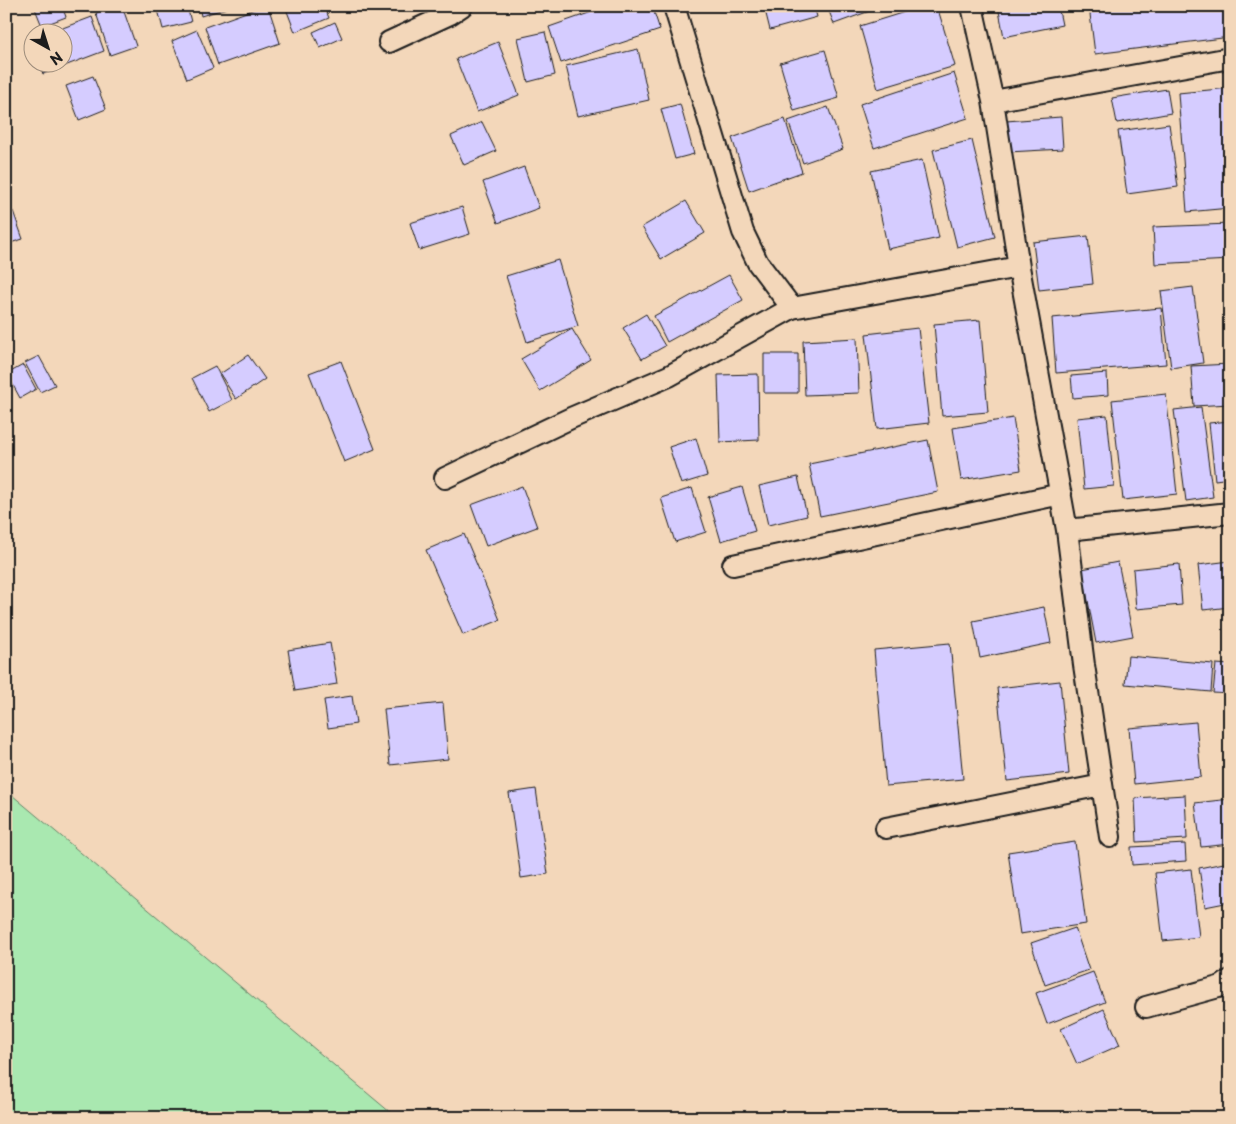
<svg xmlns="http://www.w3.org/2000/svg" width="1236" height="1124" viewBox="0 0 1236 1124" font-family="'Playpen Sans',sans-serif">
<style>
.green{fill:#a9e8b0;stroke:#628266}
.building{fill:#d5ccff;stroke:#1c1c1c}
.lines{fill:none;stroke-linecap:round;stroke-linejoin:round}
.street-casing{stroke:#1c1c1c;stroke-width:24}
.street{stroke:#f3d7ba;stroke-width:20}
</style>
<rect width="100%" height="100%" fill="#f3d7ba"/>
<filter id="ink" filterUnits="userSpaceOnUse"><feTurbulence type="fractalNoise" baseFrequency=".02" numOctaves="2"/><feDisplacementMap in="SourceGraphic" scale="10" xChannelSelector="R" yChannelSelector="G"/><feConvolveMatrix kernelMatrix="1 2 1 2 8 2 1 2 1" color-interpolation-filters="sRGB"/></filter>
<g filter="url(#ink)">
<path class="green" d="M 6,790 L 397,1118 L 6,1118 Z"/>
<path class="building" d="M 34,6 L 62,6 L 66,17 L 42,26 Z
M 113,6 L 122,6 L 136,46 L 110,55 L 96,13 Z
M 157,6 L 187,6 L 191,22 L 163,29 Z
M 199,6 L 233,6 L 201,16 Z
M 263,6 L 268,6 L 280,43 L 218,65 L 205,27 Z
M 285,6 L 324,6 L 329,18 L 295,32 Z
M 609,6 L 652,6 L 660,30 L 561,63 L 549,27 Z
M 764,6 L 814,6 L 817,17 L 770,30 Z
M 827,6 L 877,6 L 878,8 L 834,24 Z
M 924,6 L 937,6 L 955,66 L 878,89 L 860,26 Z
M 998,6 L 1058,6 L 1062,25 L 1004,37 Z
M 1089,6 L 1228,6 L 1230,19 L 1230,37 L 1095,54 Z
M 92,17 L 104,51 L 43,74 L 39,62 L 62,62 L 62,32 L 52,32 Z
M 335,22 L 342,38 L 320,48 L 313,32 Z
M 197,30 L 213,68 L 187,79 L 172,41 Z
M 545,32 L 555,75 L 528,82 L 518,38 Z
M 498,42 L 519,95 L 477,112 L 456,59 Z
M 638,49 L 649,100 L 578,116 L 566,66 Z
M 825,50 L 839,98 L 794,111 L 780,63 Z
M 954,73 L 968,118 L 874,148 L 860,104 Z
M 93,76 L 106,109 L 79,120 L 66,86 Z
M 1230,88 L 1230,208 L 1187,212 L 1178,93 Z
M 1167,89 L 1171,113 L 1117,123 L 1112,98 Z
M 680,104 L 694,154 L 675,159 L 661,109 Z
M 828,107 L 843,149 L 803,163 L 788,121 Z
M 1061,117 L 1063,149 L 1008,152 L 1006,121 Z
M 785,119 L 802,172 L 749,191 L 732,138 Z
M 482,122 L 496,151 L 464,165 L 451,136 Z
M 1169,124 L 1178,187 L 1127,194 L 1118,131 Z
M 972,140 L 995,237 L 957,247 L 933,150 Z
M 922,160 L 939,238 L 888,249 L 871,171 Z
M 524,167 L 539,208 L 498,223 L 483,182 Z
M 686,201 L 705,233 L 661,259 L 642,227 Z
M 462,207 L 470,234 L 419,250 L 410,223 Z
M 13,211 L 23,239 L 7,244 L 6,213 Z
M 1230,224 L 1230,260 L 1155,264 L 1153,227 Z
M 1088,236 L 1093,284 L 1039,290 L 1033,242 Z
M 558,260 L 578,326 L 527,342 L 506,276 Z
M 729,275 L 743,300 L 667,342 L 654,316 Z
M 1193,287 L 1203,363 L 1171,368 L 1161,291 Z
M 1161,308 L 1166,364 L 1056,373 L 1052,318 Z
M 646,314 L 665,346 L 642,359 L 623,328 Z
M 980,320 L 988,412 L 942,416 L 934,324 Z
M 918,328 L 929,423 L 877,429 L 866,334 Z
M 572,329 L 591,360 L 540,391 L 521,359 Z
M 857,338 L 859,393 L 805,395 L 803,341 Z
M 764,354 L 798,354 L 798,393 L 764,393 Z
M 248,355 L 265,379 L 236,399 L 220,374 Z
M 39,356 L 55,385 L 40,392 L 25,363 Z
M 341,361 L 375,449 L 344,462 L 309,373 Z
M 1230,364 L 1230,404 L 1194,406 L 1191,366 Z
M 23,365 L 36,389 L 20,398 L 7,374 Z
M 215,366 L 232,400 L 209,412 L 192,378 Z
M 1107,373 L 1108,395 L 1073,398 L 1071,376 Z
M 758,374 L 759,440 L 720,442 L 718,375 Z
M 1166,394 L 1177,494 L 1123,500 L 1112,400 Z
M 1201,407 L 1213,497 L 1186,501 L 1174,410 Z
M 1107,415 L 1114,486 L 1084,489 L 1077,418 Z
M 1013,418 L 1021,470 L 961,480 L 953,428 Z
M 1230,421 L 1230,478 L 1215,480 L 1209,423 Z
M 696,438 L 707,476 L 681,484 L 669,447 Z
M 928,440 L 938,492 L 820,516 L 809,464 Z
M 798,477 L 807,516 L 768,525 L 759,486 Z
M 522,486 L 537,527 L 486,546 L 471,505 Z
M 742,487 L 755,531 L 721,541 L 708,497 Z
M 692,488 L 706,532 L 675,542 L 661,498 Z
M 464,534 L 500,620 L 463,635 L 426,550 Z
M 1230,561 L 1230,607 L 1203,610 L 1198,565 Z
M 1118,562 L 1133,636 L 1096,643 L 1082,569 Z
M 1179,564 L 1182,605 L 1136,609 L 1133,569 Z
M 1044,607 L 1051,643 L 980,658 L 973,621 Z
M 330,643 L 337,684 L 295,691 L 288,650 Z
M 950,643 L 963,779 L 886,786 L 874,650 Z
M 1128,656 L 1213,664 L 1211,692 L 1125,684 Z
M 1216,664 L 1230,665 L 1230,694 L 1213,693 Z
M 1060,681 L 1069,774 L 1007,781 L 997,688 Z
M 352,696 L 356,724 L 328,728 L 324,700 Z
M 443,703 L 448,759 L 390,765 L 384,709 Z
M 1196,722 L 1201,777 L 1134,784 L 1129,728 Z
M 536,789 L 548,874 L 521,878 L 509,793 Z
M 1185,795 L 1187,839 L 1137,842 L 1135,798 Z
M 1230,799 L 1230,844 L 1201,847 L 1195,803 Z
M 1075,842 L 1086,924 L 1020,934 L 1008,852 Z
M 1185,844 L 1186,861 L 1132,865 L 1131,847 Z
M 1229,862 L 1230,902 L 1205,907 L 1199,868 Z
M 1191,869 L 1199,937 L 1163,941 L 1155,873 Z
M 1075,928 L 1089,970 L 1045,985 L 1031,943 Z
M 1093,972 L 1105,1002 L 1047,1024 L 1036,993 Z
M 1104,1009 L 1120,1045 L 1077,1064 L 1061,1029 Z"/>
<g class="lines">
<g class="street-casing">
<path id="street" d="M 674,6 L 743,232 L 758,263 L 792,308 L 1019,267
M 972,6 L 993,101 L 1019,267 L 1067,530 L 1084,665 L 1110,837
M 389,42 L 450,14 L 462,6
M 993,101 L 1230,58
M 445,478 L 571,418 L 669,376 L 792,308
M 1067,530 L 1230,513
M 733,565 L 1061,494
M 886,828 L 1102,785
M 1146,1007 L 1222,986 L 1230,980"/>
</g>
<use href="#street" class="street"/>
</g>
</g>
<rect width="1236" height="1124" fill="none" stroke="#f3d7ba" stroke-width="25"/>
<rect x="12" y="12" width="1211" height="1099" fill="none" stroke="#1c1c1c" stroke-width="2" filter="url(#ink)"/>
<g transform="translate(48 48) rotate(141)"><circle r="24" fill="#f3d7ba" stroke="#9d8c7b"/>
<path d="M0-4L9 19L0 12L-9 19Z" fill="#1c1c1c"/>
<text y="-8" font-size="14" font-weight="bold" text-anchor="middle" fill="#1c1c1c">N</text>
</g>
</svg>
